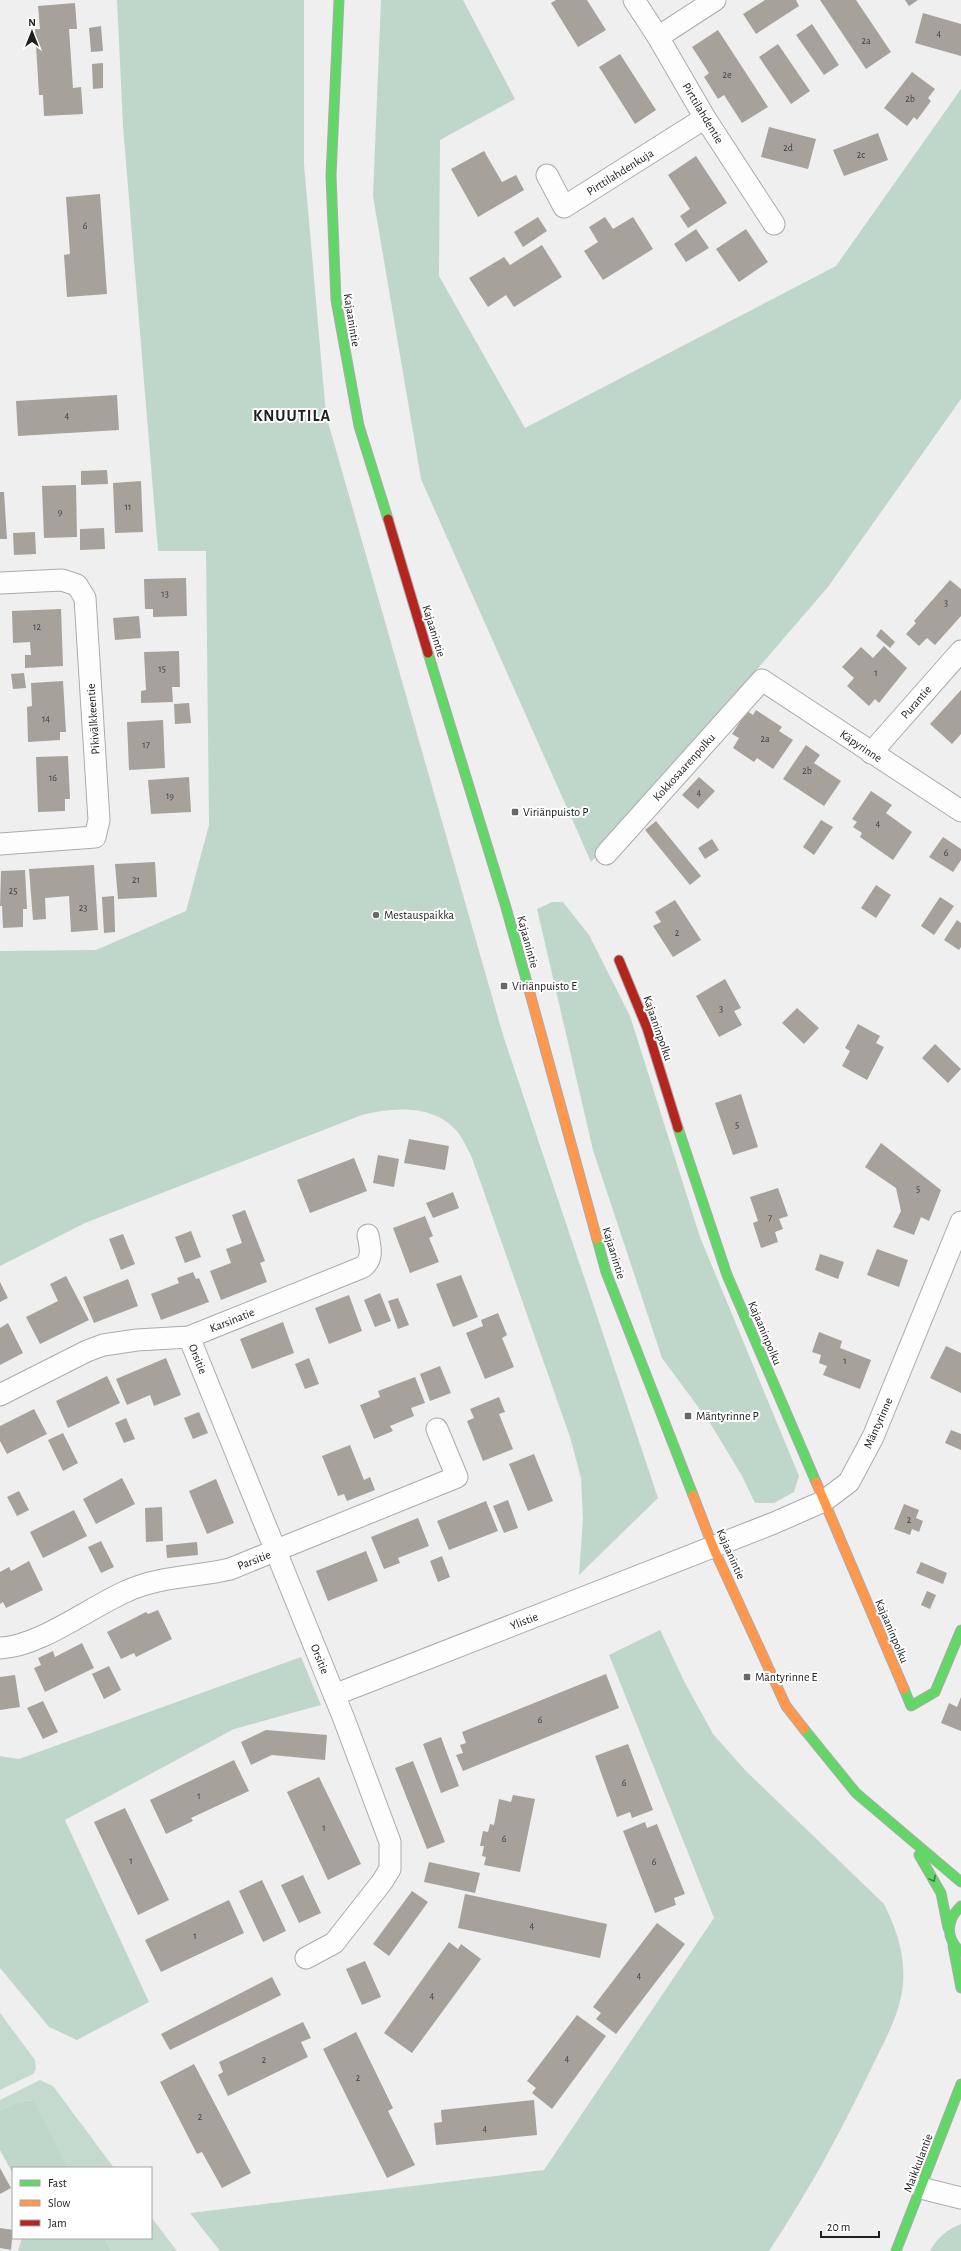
<svg xmlns="http://www.w3.org/2000/svg" width="961" height="2251" viewBox="0 0 961 2251" font-family="'Alegreya Sans',sans-serif">
<style>
.green{fill:#c4dace}
.forest{fill:#bed7ca}
.building{fill:#a6a19b}
.lines{fill:none;stroke-linecap:round;stroke-linejoin:round}
.street-casing{stroke:#ababad;stroke-width:23}
.fast-casing{stroke:#ababad;stroke-width:11}
.slow-casing{stroke:#ababad;stroke-width:11}
.jam-casing{stroke:#ababad;stroke-width:11}
.street{stroke:#fdfdfd;stroke-width:21}
.fast{stroke:#63d668;stroke-width:9}
.slow{stroke:#ff974d;stroke-width:9}
.jam{stroke:#b3261e;stroke-width:9}
.oneway{stroke:#427b44}
.poi-dot{fill:#686869;stroke:#fff;stroke-width:1.5}
.labels{text-anchor:middle;dominant-baseline:central;stroke-width:4;stroke-linejoin:round;paint-order:stroke}
.number-label{font-size:10px;fill:#424040}
.street-label{font-size:12px;fill:#202021;stroke:#fff}
.poi-label{font-size:12px;fill:#202021;stroke:#fff;text-anchor:start}
.district-label{font-size:16px;font-weight:bold;letter-spacing:1px;fill:#202021;stroke:#fff}
</style>
<rect width="100%" height="100%" fill="#efeff0"/>
<path class="green" d="M 0,2013 L 35,2060 L 36,2069 L 33,2074 L 0,2090 Z
M 40,2080 L 53,2086 L 114,2168 L 68,2168 L 32,2100 L 17,2102 L 0,2111 L 0,2100 Z
M 151,2217 L 177,2251 L 111,2251 L 105,2238 L 151,2238 Z"/>
<path class="forest" d="M 117,0 L 304,0 L 304,164 L 326,415 L 503,1035 L 658,1498 L 579,1575 L 583,1519 L 581,1478 L 570,1437 L 472,1158 C 468,1150 464,1141 459,1134 C 436,1104 395,1107 362,1115 L 85,1223 L 0,1266 L 0,951 L 96,950 L 186,911 L 209,825 L 206,551 L 158,551 L 123,126 Z
M 381,0 L 463,0 L 515,99 L 440,140 L 439,276 L 525,428 L 836,266 L 961,89 L 961,399 L 828,587 L 591,862 L 421,479 L 373,196 Z
M 552,902 L 563,902 L 589,935 L 630,1016 L 700,1237 L 799,1476 L 794,1492 L 774,1503 L 755,1503 L 742,1476 L 710,1423 L 662,1358 L 593,1150 L 537,909 Z
M 660,1630 L 684,1681 L 713,1734 L 745,1770 L 884,1904 C 898,1932 907,1960 902,1992 C 897,2021 881,2047 869,2073 C 839,2135 807,2194 769,2251 L 220,2251 L 190,2213 L 544,2170 L 714,1918 L 609,1655 Z
M 301,1657 L 321,1705 L 234,1729 L 65,1820 L 149,2002 L 77,2040 L 49,2027 L 0,1968 L 0,1756 L 19,1759 Z
M 33,2100 L 68,2168 L 13,2168 L 13,2174 L 0,2150 L 0,2111 L 17,2102 Z
M 961,2224 L 961,2251 L 930,2251 C 938,2237 946,2230 961,2224 Z
M 22,2238 L 105,2238 L 111,2251 L 18,2251 Z"/>
<path class="building" d="M 556,0 L 587,0 L 606,30 L 578,47 L 551,3 Z
M 765,0 L 796,0 L 799,6 L 756,34 L 743,14 Z
M 820,0 L 856,0 L 891,52 L 866,69 Z
M 905,0 L 918,0 L 909,6 Z
M 75,3 L 77,29 L 69,29 L 73,88 L 81,87 L 83,114 L 44,116 L 43,95 L 39,95 L 35,29 L 40,29 L 38,6 Z
M 923,13 L 961,24 L 961,56 L 915,43 Z
M 812,24 L 839,65 L 824,75 L 796,35 Z
M 101,26 L 103,51 L 91,52 L 89,28 Z
M 718,30 L 768,107 L 742,123 L 724,95 L 718,99 L 704,77 L 709,73 L 692,47 Z
M 778,44 L 810,91 L 791,104 L 759,57 Z
M 620,54 L 656,110 L 635,124 L 599,67 Z
M 103,63 L 103,88 L 93,89 L 92,64 Z
M 912,72 L 935,89 L 928,98 L 931,101 L 917,120 L 914,117 L 907,126 L 884,108 Z
M 769,127 L 816,139 L 808,169 L 761,157 Z
M 878,133 L 888,160 L 844,176 L 833,150 Z
M 484,151 L 502,182 L 516,175 L 524,190 L 478,217 L 451,169 Z
M 696,156 L 727,203 L 688,228 L 680,216 L 690,209 L 668,175 Z
M 100,194 L 107,294 L 67,297 L 64,255 L 70,254 L 66,197 Z
M 538,217 L 547,231 L 523,247 L 514,232 Z
M 605,217 L 613,229 L 633,217 L 653,249 L 603,280 L 584,251 L 598,242 L 589,227 Z
M 696,229 L 709,248 L 686,262 L 674,244 Z
M 746,229 L 768,262 L 739,282 L 716,249 Z
M 542,245 L 562,277 L 514,307 L 506,295 L 488,307 L 469,278 L 504,257 L 510,265 Z
M 117,395 L 119,430 L 18,436 L 16,401 Z
M 107,470 L 108,484 L 81,485 L 81,471 Z
M 141,481 L 143,532 L 115,533 L 113,483 Z
M 76,485 L 77,537 L 44,538 L 42,486 Z
M 0,492 L 4,492 L 7,539 L 0,539 Z
M 104,528 L 105,549 L 80,550 L 80,529 Z
M 35,532 L 36,554 L 14,555 L 13,533 Z
M 186,578 L 187,616 L 153,617 L 153,609 L 145,609 L 144,579 Z
M 950,580 L 961,589 L 961,616 L 935,645 L 927,638 L 919,646 L 906,634 L 916,623 L 914,621 Z
M 61,609 L 63,666 L 25,668 L 25,655 L 31,655 L 30,642 L 13,643 L 12,611 Z
M 139,616 L 141,638 L 115,640 L 113,618 Z
M 881,629 L 895,642 L 890,648 L 876,636 Z
M 884,646 L 907,668 L 879,703 L 875,699 L 869,706 L 847,686 L 854,678 L 842,667 L 861,647 L 873,658 Z
M 179,651 L 180,687 L 172,687 L 173,702 L 141,703 L 141,691 L 146,690 L 144,652 Z
M 24,673 L 26,688 L 13,689 L 11,674 Z
M 63,681 L 66,732 L 60,732 L 60,740 L 28,742 L 27,707 L 32,706 L 31,683 Z
M 961,690 L 961,734 L 952,744 L 930,724 Z
M 189,703 L 191,723 L 175,724 L 174,704 Z
M 756,710 L 782,727 L 779,731 L 793,740 L 773,769 L 757,758 L 754,762 L 733,748 L 739,738 L 732,734 L 747,711 L 753,715 Z
M 163,720 L 165,768 L 129,770 L 127,722 Z
M 806,745 L 820,755 L 814,763 L 841,781 L 824,806 L 783,779 Z
M 68,756 L 70,799 L 65,799 L 65,811 L 38,812 L 36,757 Z
M 189,777 L 191,812 L 151,814 L 148,780 Z
M 699,777 L 715,791 L 698,809 L 682,795 Z
M 871,791 L 892,805 L 886,813 L 912,832 L 893,860 L 860,837 L 862,833 L 853,827 L 857,822 L 852,819 Z
M 821,820 L 833,827 L 814,855 L 803,847 Z
M 656,821 L 701,876 L 690,885 L 645,830 Z
M 943,837 L 961,849 L 961,860 L 953,872 L 929,857 Z
M 712,839 L 719,850 L 705,859 L 698,848 Z
M 155,862 L 157,897 L 118,899 L 115,864 Z
M 94,865 L 98,930 L 71,932 L 69,896 L 45,898 L 46,919 L 33,920 L 29,869 Z
M 25,870 L 27,909 L 23,909 L 23,927 L 3,928 L 2,906 L 0,906 L 1,871 Z
M 876,885 L 891,895 L 876,918 L 861,908 Z
M 114,896 L 115,932 L 104,933 L 102,897 Z
M 940,897 L 954,906 L 934,935 L 921,926 Z
M 675,900 L 701,940 L 673,957 L 653,926 L 661,922 L 655,912 Z
M 957,920 L 961,923 L 961,947 L 959,950 L 944,940 Z
M 725,979 L 741,1008 L 734,1011 L 742,1025 L 719,1037 L 696,996 Z
M 797,1008 L 819,1028 L 804,1044 L 782,1023 Z
M 858,1024 L 880,1036 L 876,1043 L 884,1047 L 867,1080 L 842,1066 L 850,1051 L 845,1048 Z
M 935,1044 L 961,1069 L 948,1083 L 922,1058 Z
M 741,1094 L 758,1147 L 733,1155 L 715,1103 Z
M 409,1139 L 449,1146 L 445,1170 L 404,1163 Z
M 881,1143 L 941,1190 L 929,1221 L 921,1217 L 914,1235 L 893,1227 L 901,1211 L 896,1188 L 865,1167 Z
M 378,1155 L 399,1159 L 394,1187 L 373,1183 Z
M 354,1158 L 367,1191 L 310,1213 L 297,1180 Z
M 778,1188 L 788,1216 L 779,1219 L 783,1229 L 775,1232 L 778,1242 L 761,1248 L 753,1223 L 758,1221 L 750,1197 Z
M 453,1192 L 459,1208 L 433,1218 L 426,1203 Z
M 245,1210 L 265,1261 L 260,1263 L 267,1282 L 221,1300 L 210,1271 L 231,1263 L 226,1249 L 242,1243 L 232,1215 Z
M 425,1216 L 433,1236 L 429,1238 L 439,1262 L 410,1273 L 393,1228 Z
M 191,1231 L 201,1257 L 185,1263 L 175,1237 Z
M 123,1234 L 135,1264 L 121,1270 L 109,1239 Z
M 877,1249 L 908,1260 L 899,1287 L 867,1275 Z
M 820,1254 L 844,1262 L 838,1279 L 815,1270 Z
M 193,1272 L 196,1279 L 199,1278 L 209,1302 L 161,1320 L 151,1294 L 179,1283 L 177,1278 Z
M 461,1275 L 478,1317 L 453,1327 L 436,1284 Z
M 66,1276 L 89,1320 L 40,1344 L 26,1317 L 58,1301 L 50,1284 Z
M 128,1279 L 138,1306 L 94,1323 L 83,1297 Z
M 0,1282 L 8,1298 L 0,1302 Z
M 380,1293 L 391,1321 L 375,1327 L 364,1300 Z
M 349,1295 L 362,1331 L 329,1344 L 315,1308 Z
M 398,1298 L 409,1325 L 398,1329 L 388,1301 Z
M 498,1313 L 507,1335 L 502,1338 L 514,1367 L 485,1379 L 466,1333 L 483,1326 L 481,1320 Z
M 283,1322 L 294,1353 L 252,1369 L 240,1339 Z
M 8,1323 L 23,1353 L 0,1365 L 0,1328 Z
M 819,1332 L 842,1341 L 840,1348 L 871,1360 L 860,1389 L 823,1375 L 827,1366 L 819,1363 L 821,1355 L 812,1352 Z
M 946,1346 L 961,1353 L 961,1393 L 930,1378 Z
M 166,1358 L 181,1395 L 154,1406 L 150,1395 L 127,1405 L 116,1379 Z
M 309,1358 L 319,1384 L 305,1389 L 295,1364 Z
M 440,1366 L 451,1393 L 430,1401 L 420,1374 Z
M 107,1376 L 120,1403 L 68,1428 L 56,1401 Z
M 415,1377 L 425,1403 L 411,1408 L 414,1416 L 390,1426 L 393,1431 L 374,1439 L 360,1405 L 380,1397 L 378,1391 Z
M 499,1397 L 505,1412 L 499,1414 L 513,1449 L 483,1461 L 467,1421 L 474,1418 L 470,1409 Z
M 34,1409 L 47,1434 L 7,1454 L 0,1441 L 0,1426 Z
M 199,1412 L 208,1433 L 193,1439 L 184,1418 Z
M 126,1418 L 135,1439 L 124,1443 L 115,1423 Z
M 951,1430 L 961,1434 L 961,1450 L 945,1443 Z
M 63,1433 L 78,1463 L 63,1471 L 48,1440 Z
M 350,1445 L 364,1480 L 370,1477 L 375,1490 L 347,1501 L 344,1494 L 338,1496 L 322,1456 Z
M 534,1454 L 553,1501 L 528,1511 L 509,1464 Z
M 122,1478 L 135,1504 L 96,1524 L 83,1499 Z
M 216,1479 L 234,1523 L 207,1534 L 189,1491 Z
M 19,1491 L 29,1510 L 17,1516 L 7,1497 Z
M 508,1500 L 518,1528 L 504,1533 L 493,1506 Z
M 486,1501 L 498,1531 L 449,1550 L 437,1521 Z
M 904,1504 L 919,1510 L 916,1518 L 923,1521 L 919,1532 L 912,1529 L 910,1535 L 894,1529 Z
M 162,1507 L 163,1541 L 146,1542 L 145,1508 Z
M 74,1510 L 87,1536 L 43,1558 L 30,1532 Z
M 418,1518 L 429,1546 L 398,1558 L 400,1563 L 384,1569 L 371,1537 Z
M 101,1541 L 114,1567 L 101,1573 L 88,1547 Z
M 197,1542 L 198,1555 L 167,1558 L 166,1545 Z
M 366,1551 L 378,1581 L 328,1601 L 316,1571 Z
M 442,1556 L 450,1577 L 438,1582 L 430,1561 Z
M 29,1561 L 43,1590 L 6,1608 L 3,1602 L 0,1604 L 0,1572 L 9,1567 L 11,1571 Z
M 921,1562 L 947,1573 L 943,1584 L 916,1573 Z
M 927,1591 L 936,1595 L 930,1609 L 921,1605 Z
M 158,1610 L 172,1639 L 136,1657 L 134,1653 L 121,1659 L 107,1632 L 146,1612 L 148,1614 Z
M 82,1643 L 94,1668 L 45,1692 L 34,1668 L 41,1665 L 38,1658 L 53,1651 L 55,1657 Z
M 109,1666 L 121,1690 L 104,1699 L 92,1674 Z
M 606,1674 L 619,1708 L 463,1771 L 456,1755 L 463,1753 L 460,1745 L 466,1743 L 462,1732 Z
M 15,1675 L 20,1707 L 0,1710 L 0,1677 Z
M 961,1697 L 961,1731 L 941,1723 L 949,1703 L 957,1707 Z
M 43,1701 L 58,1732 L 43,1739 L 27,1708 Z
M 266,1730 L 327,1735 L 325,1760 L 272,1755 L 251,1765 L 241,1742 Z
M 441,1737 L 459,1786 L 441,1793 L 423,1744 Z
M 628,1744 L 653,1810 L 632,1818 L 630,1812 L 617,1817 L 595,1756 Z
M 234,1760 L 249,1791 L 191,1818 L 193,1821 L 166,1834 L 150,1800 Z
M 413,1761 L 445,1842 L 427,1849 L 395,1768 Z
M 319,1777 L 361,1864 L 328,1880 L 287,1792 Z
M 513,1795 L 535,1799 L 520,1872 L 484,1865 L 486,1857 L 482,1856 L 484,1846 L 480,1846 L 483,1831 L 488,1832 L 490,1824 L 494,1825 L 499,1799 L 511,1802 Z
M 125,1808 L 169,1900 L 138,1915 L 94,1822 Z
M 645,1822 L 647,1828 L 657,1824 L 685,1894 L 674,1898 L 676,1905 L 655,1913 L 623,1831 Z
M 429,1862 L 480,1873 L 475,1893 L 424,1882 Z
M 303,1875 L 321,1913 L 299,1923 L 281,1885 Z
M 262,1880 L 286,1931 L 263,1942 L 239,1891 Z
M 412,1891 L 428,1902 L 389,1956 L 373,1944 Z
M 465,1894 L 607,1924 L 600,1958 L 458,1928 Z
M 229,1900 L 244,1933 L 161,1972 L 145,1940 Z
M 657,1923 L 685,1944 L 616,2034 L 596,2019 L 601,2013 L 593,2007 Z
M 449,1942 L 458,1949 L 461,1944 L 481,1959 L 412,2053 L 384,2033 Z
M 365,1961 L 381,1997 L 362,2005 L 346,1969 Z
M 272,1977 L 281,1995 L 170,2050 L 161,2034 Z
M 577,2015 L 606,2036 L 552,2109 L 532,2093 L 536,2088 L 527,2081 Z
M 303,2022 L 311,2038 L 301,2042 L 308,2057 L 228,2096 L 218,2075 L 223,2072 L 219,2062 Z
M 356,2032 L 393,2108 L 388,2111 L 415,2165 L 387,2178 L 323,2049 Z
M 194,2064 L 251,2173 L 222,2188 L 202,2152 L 197,2154 L 160,2082 Z
M 534,2100 L 537,2135 L 436,2145 L 434,2123 L 442,2122 L 441,2110 Z
M 0,2168 L 11,2188 L 0,2194 Z
M 0,2228 L 13,2230 L 11,2250 L 0,2248 Z"/>
<g class="lines">
<g class="street-casing">
<path id="street" d="M 634,0 L 658,37 L 705,118 L 774,224
M 658,37 L 715,0
M 547,175 L 564,207 L 705,118
M 0,583 L 62,580 L 77,585 L 85,598 L 99,820 L 95,837 L 0,844
M 871,753 L 961,651
M 606,854 L 762,680 L 961,811
M 189,1337 L 344,1719 L 390,1842 L 390,1869 L 382,1882 L 334,1943 L 306,1958
M 0,1395 L 87,1351 L 103,1345 L 137,1340 L 189,1337 L 363,1267 C 374,1258 370,1247 368,1235
M 0,1648 C 39,1647 90,1607 127,1591 C 159,1576 196,1577 230,1569 L 457,1477 L 437,1429
M 334,1695 L 774,1523 L 824,1501 L 849,1482 L 873,1437 L 961,1222
M 921,2188 L 961,2198"/>
</g>
<g class="fast-casing">
<path id="fast" d="M 339,0 L 331,176 L 336,300 L 359,426 L 388,519
M 428,653 L 505,904 L 528,986
M 678,1128 L 727,1275 L 816,1482
M 597,1239 L 606,1272 L 693,1495
M 904,1689 L 911,1706 L 935,1692 L 961,1630
M 804,1729 L 856,1793 L 961,1882
M 919,1855 L 941,1893 L 948,1928
M 961,1906 C 946,1920 945,1938 961,1952
M 953,1946 L 961,1988
M 896,2251 L 961,2084"/>
</g>
<g class="slow-casing">
<path id="slow" d="M 528,986 L 597,1239
M 816,1482 L 904,1689
M 693,1495 L 713,1547 L 786,1706 L 804,1729"/>
</g>
<g class="jam-casing">
<path id="jam" d="M 388,519 L 428,653
M 619,960 L 647,1028 L 678,1128"/>
</g>
<use href="#street" class="street"/>
<use href="#fast" class="fast"/>
<use href="#slow" class="slow"/>
<use href="#jam" class="jam"/>
</g>
<defs><path id="oneway-chevron" d="M-2-3.5L2.5 0L-2 3.5" fill="none" stroke-width="1.6" stroke-linecap="round" stroke-linejoin="round"/></defs>
<use class="oneway" href="#oneway-chevron" transform="translate(933 1879) rotate(62)"/>
<g class="poi-dot">
<rect x="511" y="808" width="8" height="8" rx="2"/>
<circle cx="376" cy="915" r="4"/>
<rect x="500" y="982" width="8" height="8" rx="2"/>
<rect x="684" y="1412" width="8" height="8" rx="2"/>
<rect x="743" y="1673" width="8" height="8" rx="2"/>
</g>
<g class="labels">
<g class="number-label">
<text x="939" y="34">4</text>
<text x="866" y="41">2a</text>
<text x="727" y="75">2e</text>
<text x="910" y="99">2b</text>
<text x="788" y="148">2d</text>
<text x="861" y="155">2c</text>
<text x="85" y="226">6</text>
<text x="67" y="416">4</text>
<text x="128" y="507">11</text>
<text x="60" y="512">9</text>
<text x="165" y="594">13</text>
<text x="946" y="603">3</text>
<text x="37" y="627">12</text>
<text x="162" y="669">15</text>
<text x="876" y="673">1</text>
<text x="46" y="719">14</text>
<text x="765" y="739">2a</text>
<text x="146" y="745">17</text>
<text x="807" y="771">2b</text>
<text x="53" y="778">16</text>
<text x="699" y="793">4</text>
<text x="170" y="796">19</text>
<text x="878" y="824">4</text>
<text x="946" y="853">6</text>
<text x="136" y="880">21</text>
<text x="13" y="891">25</text>
<text x="83" y="908">23</text>
<text x="677" y="933">2</text>
<text x="721" y="1009">3</text>
<text x="737" y="1125">5</text>
<text x="918" y="1189">5</text>
<text x="770" y="1218">7</text>
<text x="845" y="1361">1</text>
<text x="909" y="1520">2</text>
<text x="540" y="1720">6</text>
<text x="624" y="1783">6</text>
<text x="199" y="1796">1</text>
<text x="324" y="1828">1</text>
<text x="504" y="1839">6</text>
<text x="131" y="1861">1</text>
<text x="654" y="1862">6</text>
<text x="532" y="1926">4</text>
<text x="195" y="1936">1</text>
<text x="639" y="1976">4</text>
<text x="432" y="1996">4</text>
<text x="567" y="2059">4</text>
<text x="264" y="2060">2</text>
<text x="358" y="2078">2</text>
<text x="200" y="2117">2</text>
<text x="485" y="2129">4</text>
</g>
<g class="street-label">
<text transform="translate(703 113) rotate(59)">Pirttilahdentie</text>
<text transform="translate(620 172) rotate(-32)">Pirttilahdenkuja</text>
<text transform="translate(352 320) rotate(81)">Kajaanintie</text>
<text transform="translate(434 631) rotate(73)">Kajaanintie</text>
<text transform="translate(916 702) rotate(-49)">Purantie</text>
<text transform="translate(93 719) rotate(-94)">Pikivälkkeentie</text>
<text transform="translate(861 746) rotate(34)">Käpyrinne</text>
<text transform="translate(684 767) rotate(-48)">Kokkosaarenpolku</text>
<text transform="translate(528 942) rotate(75)">Kajaanintie</text>
<text transform="translate(658 1028) rotate(71)">Kajaaninpolku</text>
<text transform="translate(614 1253) rotate(73)">Kajaanintie</text>
<text transform="translate(232 1320) rotate(-22)">Karsinatie</text>
<text transform="translate(765 1333) rotate(67)">Kajaaninpolku</text>
<text transform="translate(198 1359) rotate(68)">Orsitie</text>
<text transform="translate(878 1423) rotate(-66)">Mäntyrinne</text>
<text transform="translate(731 1554) rotate(66)">Kajaanintie</text>
<text transform="translate(254 1560) rotate(-21)">Parsitie</text>
<text transform="translate(524 1621) rotate(-21)">Ylistie</text>
<text transform="translate(892 1631) rotate(67)">Kajaaninpolku</text>
<text transform="translate(320 1659) rotate(68)">Orsitie</text>
<text transform="translate(918 2163) rotate(-69)">Maikkulantie</text>
</g>
<g class="poi-label">
<text x="523" y="812">Viriänpuisto P</text>
<text x="384" y="915">Mestauspaikka</text>
<text x="512" y="986">Viriänpuisto E</text>
<text x="696" y="1416">Mäntyrinne P</text>
<text x="755" y="1677">Mäntyrinne E</text>
</g>
<g class="district-label">
<text x="292" y="416">KNUUTILA</text>
</g>
</g>
<rect x="12" y="2167" width="140" height="72" fill="#ffffff" stroke="#a6a6a6"/>
<rect x="20" y="2180" width="20" height="6" fill="#63d668" stroke="#a6a6a6"/>
<text x="48" y="2187" font-size="12" fill="#202021">Fast</text>
<rect x="20" y="2200" width="20" height="6" fill="#ff974d" stroke="#a6a6a6"/>
<text x="48" y="2207" font-size="12" fill="#202021">Slow</text>
<rect x="20" y="2220" width="20" height="6" fill="#b3261e" stroke="#a6a6a6"/>
<text x="48" y="2227" font-size="12" fill="#202021">Jam</text>
<g transform="translate(32 32)" stroke="#ffffff" stroke-width="3" paint-order="stroke">
<path d="M0-3L7 15L0 10L-7 15Z" fill="#202021"/>
<text y="-6" font-size="11" font-weight="bold" text-anchor="middle" fill="#202021">N</text>
</g>
<path d="M821 2231v6h58v-6" fill="none" stroke="#202021" stroke-width="2"/>
<text x="827" y="2231" font-size="12" fill="#202021" stroke="#ffffff" stroke-width="3" paint-order="stroke">20 m</text>
</svg>
